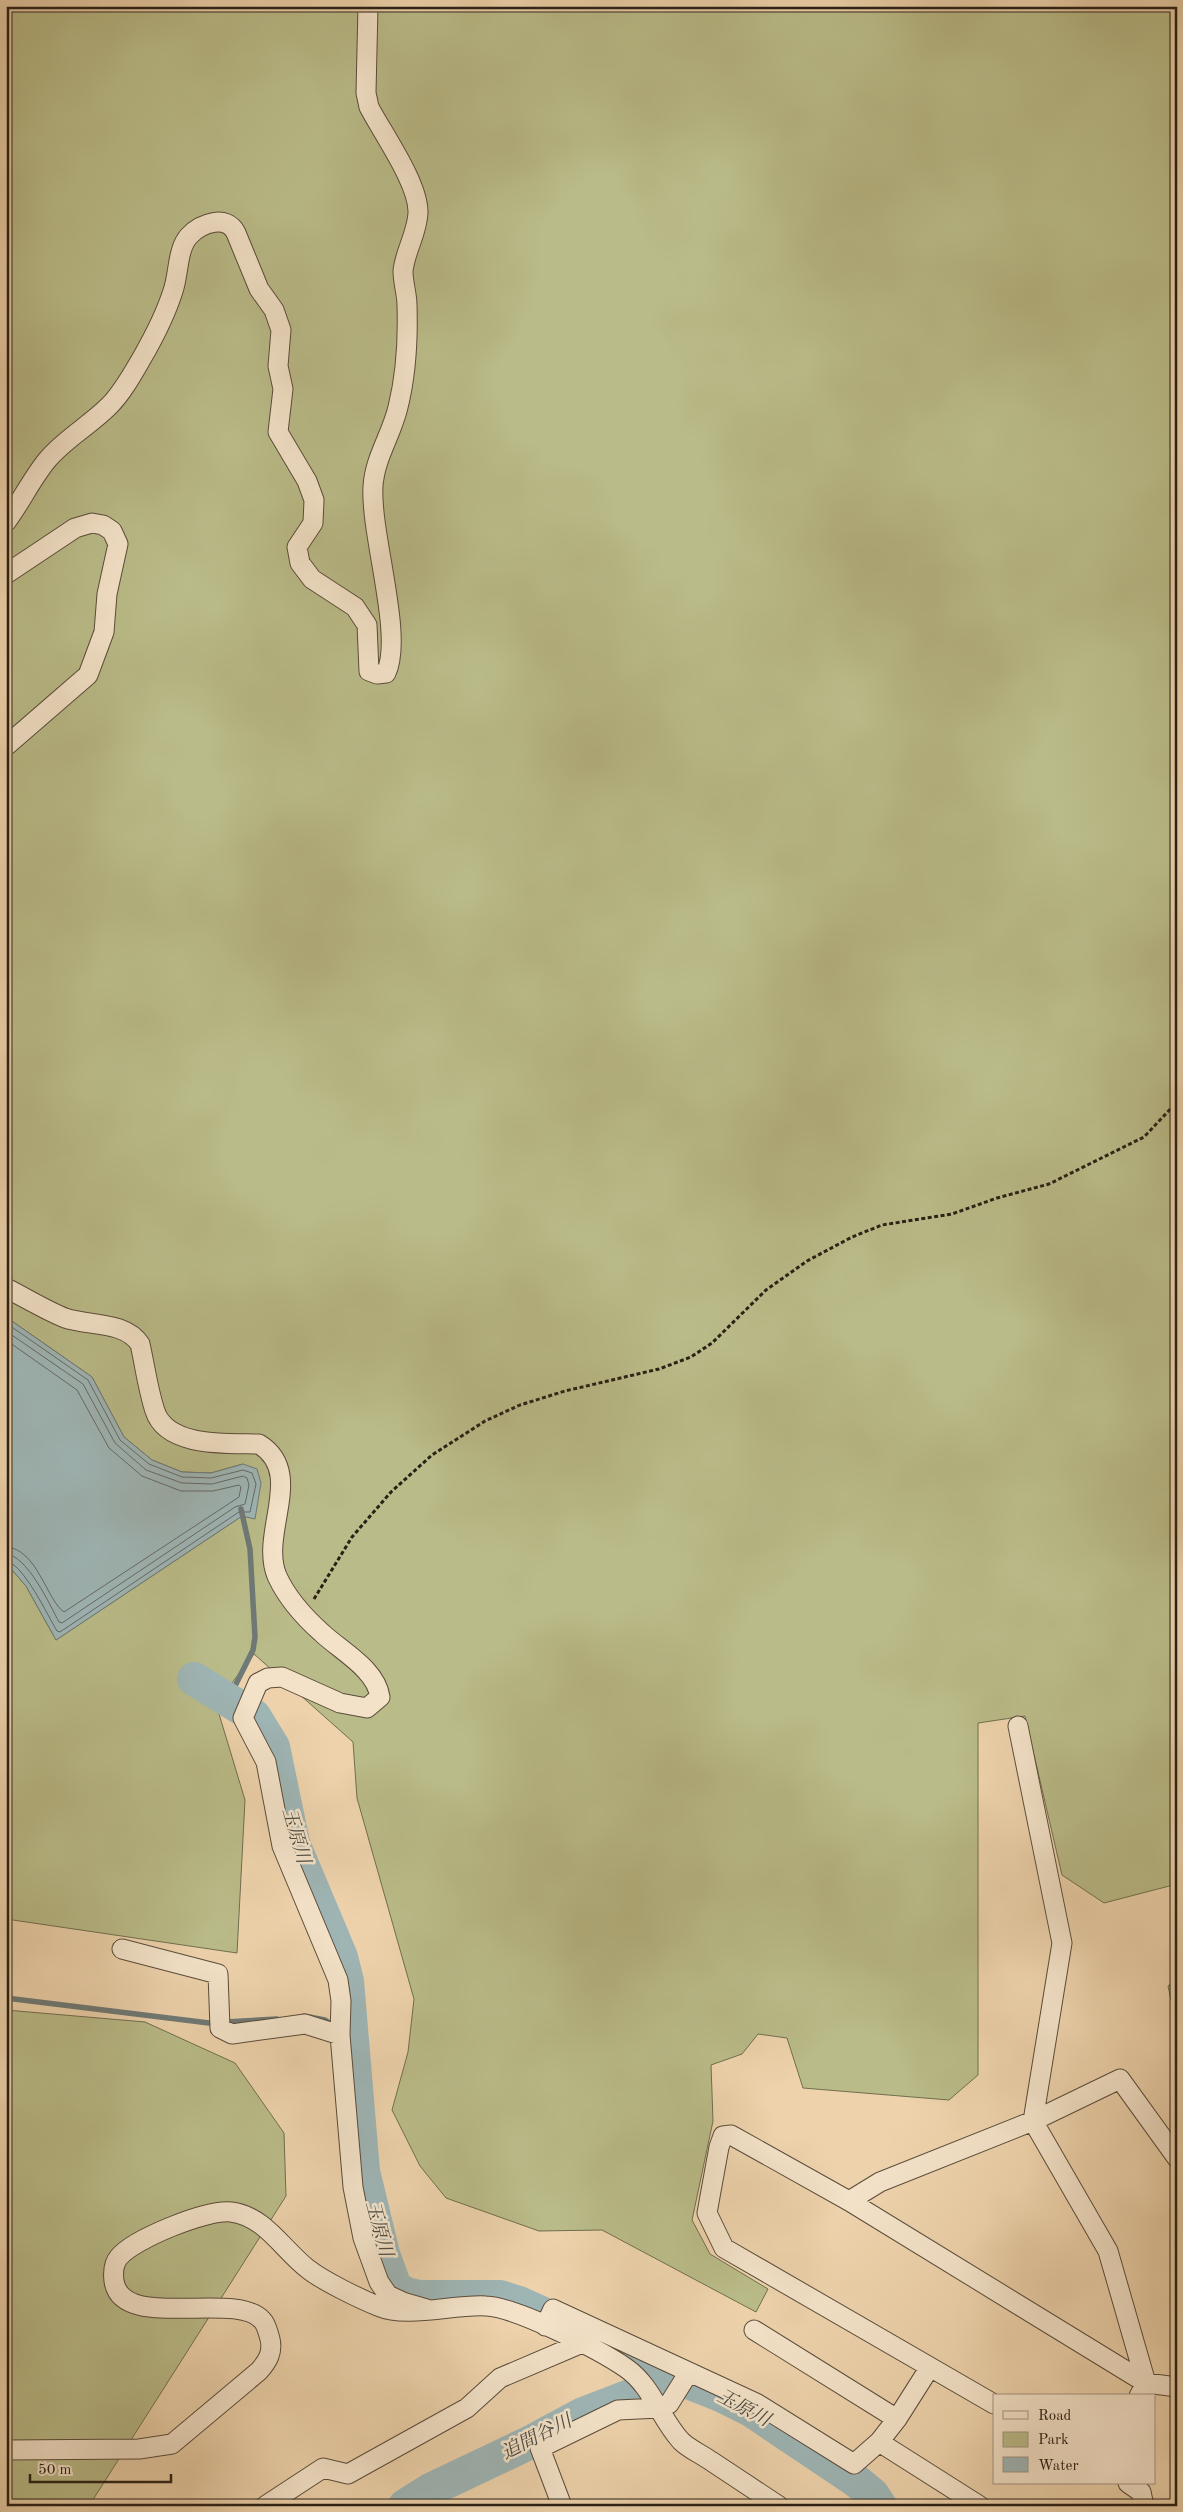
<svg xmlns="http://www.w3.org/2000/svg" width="1183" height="2512" viewBox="0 0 1183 2512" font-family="'Old Standard TT','Noto Serif JP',serif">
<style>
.green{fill:#b9bb88;stroke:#716e4f}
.water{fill:#9eb5b5;stroke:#6f7975}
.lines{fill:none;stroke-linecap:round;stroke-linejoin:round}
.shore{stroke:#646a66;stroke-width:1}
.stream{stroke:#6f7975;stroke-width:5.5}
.river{stroke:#9eb5b5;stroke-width:34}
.minor-casing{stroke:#5a4c3b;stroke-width:21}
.path{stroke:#292016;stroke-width:3;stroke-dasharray:4 2.5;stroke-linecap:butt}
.minor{stroke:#f3e2c8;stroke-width:19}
.labels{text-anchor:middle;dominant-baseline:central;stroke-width:5;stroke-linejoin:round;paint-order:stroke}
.water-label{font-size:19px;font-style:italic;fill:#4c4d46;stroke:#f3e2c8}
</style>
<rect width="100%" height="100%" fill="#edd2ab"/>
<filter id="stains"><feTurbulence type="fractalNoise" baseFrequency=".004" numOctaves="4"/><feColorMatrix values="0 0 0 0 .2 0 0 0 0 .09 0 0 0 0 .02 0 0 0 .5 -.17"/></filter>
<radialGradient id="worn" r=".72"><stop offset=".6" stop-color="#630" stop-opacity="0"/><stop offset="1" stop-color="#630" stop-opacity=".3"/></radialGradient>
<path class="green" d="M 6,6 L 1177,6 L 1177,1884 L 1104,1903 L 1062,1875 L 1025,1716 L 978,1723 L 978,2075 L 949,2100 L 803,2088 L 787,2038 L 758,2034 L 742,2054 L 711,2065 L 713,2121 L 692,2220 L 710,2254 L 768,2289 L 756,2312 L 602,2230 L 539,2231 L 446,2198 L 420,2166 L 392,2110 L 408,2052 L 414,1999 L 357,1798 L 353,1742 L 254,1654 L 216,1704 L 245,1800 L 237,1953 L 6,1919 L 6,1563 L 26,1586 L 56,1640 L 242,1516 L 255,1518 L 243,1464 L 211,1473 L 182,1472 L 152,1460 L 124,1437 L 92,1377 L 6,1317 Z
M 1177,1978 L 1177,2028 L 1168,1986 Z
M 6,2010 L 145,2022 L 235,2063 L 284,2133 L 286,2196 L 89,2506 L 6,2506 Z"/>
<path class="water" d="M 6,1317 L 92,1377 L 124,1437 L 152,1460 L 182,1472 L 211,1473 L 243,1464 L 257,1469 L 261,1483 L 255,1519 L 242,1516 L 56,1640 L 26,1586 L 6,1563 Z"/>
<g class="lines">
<path class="shore" d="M 6,1323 L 88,1380 L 120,1440 L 149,1464 L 182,1477 L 211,1478 L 243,1470 L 252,1473 L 256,1484 L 250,1512 L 239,1512 L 60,1632 L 57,1631 C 48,1616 23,1563 6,1561
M 6,1331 L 83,1384 L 115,1443 L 146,1470 L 182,1483 L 212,1484 L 243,1476 L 247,1478 L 249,1485 L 245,1504 L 235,1507 L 62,1623 L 59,1622 C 50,1605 27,1555 6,1554
M 6,1340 L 77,1390 L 109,1448 L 142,1476 L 181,1491 L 213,1491 L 239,1485 L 241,1487 L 239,1497 L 64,1612 C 47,1601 37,1548 6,1547"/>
<path class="stream" d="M 228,1700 L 253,1650 L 255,1637 L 250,1549 L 241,1509
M 6,1998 L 209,2023 L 277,2019
M 304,2016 L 325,2020 L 331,2024
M 350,2040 L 353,2043"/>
<path class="river" d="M 194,1679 L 254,1716 L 273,1747 L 293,1843 L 341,1957 L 347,1981 L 363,2171 L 383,2254 L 395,2287 L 406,2294 L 420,2297 L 500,2297 L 519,2303 L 610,2344 L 670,2375 L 723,2396 L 751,2410 L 855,2480 L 872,2494 L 880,2506
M 405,2506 L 432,2489 L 531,2442 L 583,2414 L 640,2392 L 652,2383 L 670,2375"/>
<g class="minor-casing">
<path id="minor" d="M 6,522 C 21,502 32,478 48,459 C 65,439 90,425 109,406 C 123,392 133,373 143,356 C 155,335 166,313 173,291 C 179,274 177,249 189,236 C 201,223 227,214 236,233 L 259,289 L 274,310 L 281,330 L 278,366 L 283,389 L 278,432 L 307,481 L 314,500 L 313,523 L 297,547 L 300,563 L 312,579 L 355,607 L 367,625 L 369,671 L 377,674 L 386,673 C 404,636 370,534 373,486 C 375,457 392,434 398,407 C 406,375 408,337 407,305 C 407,294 403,283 403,271 C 405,251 417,234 418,213 C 419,184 383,134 369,107 L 366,93 L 368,6
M 6,574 L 75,528 L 92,523 L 103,525 L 112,531 L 118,544 L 107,594 L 104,632 L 88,675 L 6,746
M 6,1288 C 26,1298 45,1310 65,1318 C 89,1326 125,1321 140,1344 C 145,1366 148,1390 155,1411 C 167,1448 229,1443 259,1444 C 306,1473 259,1533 277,1576 C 287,1598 304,1617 322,1633 C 341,1651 376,1669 380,1697 L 367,1708 L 340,1703 L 282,1677 L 268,1678 L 258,1683 L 243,1718 L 266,1762 L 282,1846 L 338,1980 L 341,2001 L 340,2035 L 353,2187 L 363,2238 L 379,2282 L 388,2295 L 403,2302 L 427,2309
M 1018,1726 L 1062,1943 L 1033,2121 L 1108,2251 L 1146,2383 L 1139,2396
M 122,1949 L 218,1974 L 220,2028 L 232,2034 L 305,2024 L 340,2035
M 849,2201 L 880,2182 L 1033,2121 L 1120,2079 L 1177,2158
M 545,2326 L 553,2309 L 756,2403 L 854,2464 L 879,2442 L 897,2419 L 930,2367
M 754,2330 L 897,2419
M 994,2404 L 724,2248 L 707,2213 L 719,2147 L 723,2136 L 731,2135 L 849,2201 L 1146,2383 L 1177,2387
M 879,2442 L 980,2506
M 6,2450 L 139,2449 L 172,2444 L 259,2371 C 268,2361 273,2352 270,2339 C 268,2333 267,2325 262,2320 C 235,2290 121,2332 114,2281 C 113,2273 113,2264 119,2257 C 134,2239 207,2209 231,2212 C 265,2216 283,2250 308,2269 C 323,2281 360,2299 380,2307 C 407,2318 455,2304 486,2306 C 516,2307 600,2350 626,2368 C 652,2386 660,2418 681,2441 C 689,2449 701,2454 711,2461 C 734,2476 756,2491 779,2506
M 1128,2483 L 1141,2492 L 1144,2506
M 265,2506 L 323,2468 L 348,2474 L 467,2408 L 500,2378 L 582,2343
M 562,2506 L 540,2448 L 618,2410 L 659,2408 L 669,2404 L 689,2372"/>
</g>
<path class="path" d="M 314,1599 L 352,1537 L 391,1492 L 432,1455 L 485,1421 L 520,1405 L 565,1391 L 659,1369 L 691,1357 L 712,1343 L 766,1290 L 807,1261 L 852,1237 L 882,1225 L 952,1214 L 997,1198 L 1049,1184 L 1144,1137 L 1177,1102"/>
<use href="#minor" class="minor"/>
</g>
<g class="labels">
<g class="water-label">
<text transform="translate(295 1836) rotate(74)">玉原川</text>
<text transform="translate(378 2229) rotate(75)">玉原川</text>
<text transform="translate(743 2409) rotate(28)">玉原川</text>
<text transform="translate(537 2438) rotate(-27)">追間谷川</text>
</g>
</g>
<rect width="1183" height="2512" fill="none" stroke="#edd2ab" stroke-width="25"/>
<rect x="8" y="8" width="1168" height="2497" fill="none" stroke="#292016" stroke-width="2.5"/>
<rect x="12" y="12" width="1158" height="2487" fill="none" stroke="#292016"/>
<rect x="993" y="2394" width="162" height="90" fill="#f3e2c8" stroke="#a29481"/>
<rect x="1003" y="2411" width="25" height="8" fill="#f3e2c8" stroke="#a29481"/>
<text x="1038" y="2420" font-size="15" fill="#292016">Road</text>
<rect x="1003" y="2432" width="25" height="15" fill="#b9bb88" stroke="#a29481"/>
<text x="1038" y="2444" font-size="15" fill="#292016">Park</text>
<rect x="1003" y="2457" width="25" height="15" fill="#9eb5b5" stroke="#a29481"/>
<text x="1038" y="2470" font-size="15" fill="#292016">Water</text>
<path d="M30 2474v8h141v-8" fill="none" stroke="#292016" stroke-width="2.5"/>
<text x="38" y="2474" font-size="15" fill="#292016" stroke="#f3e2c8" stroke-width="4" paint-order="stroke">50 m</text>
<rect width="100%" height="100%" filter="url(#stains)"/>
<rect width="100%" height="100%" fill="url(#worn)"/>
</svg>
